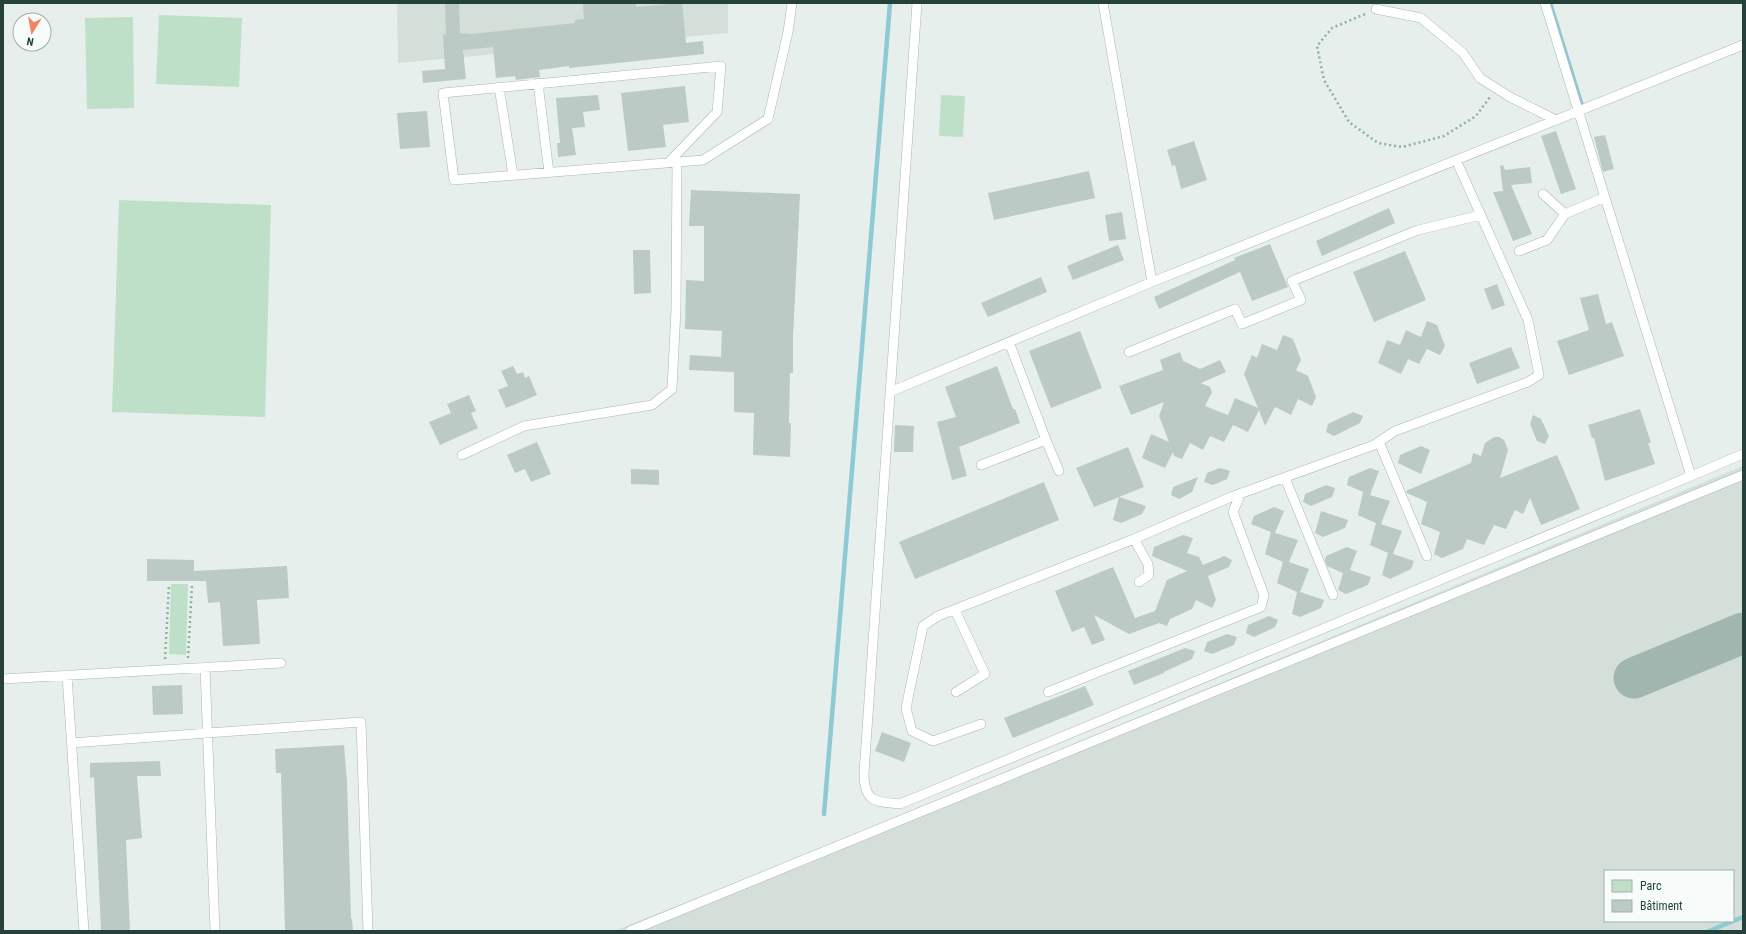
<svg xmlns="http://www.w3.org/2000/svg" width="1746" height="934" viewBox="0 0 1746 934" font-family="'Roboto Condensed',sans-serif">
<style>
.built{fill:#d4dfda;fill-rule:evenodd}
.green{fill:#bfe0c8}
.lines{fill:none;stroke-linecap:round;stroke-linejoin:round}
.stream{stroke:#8ec9d4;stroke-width:4.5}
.taxiway{stroke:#a2b6b0;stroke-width:41}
.building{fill:#bbcac4}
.service-casing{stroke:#a8b8b2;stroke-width:10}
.path{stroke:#86b3a5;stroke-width:2.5;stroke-dasharray:2 3;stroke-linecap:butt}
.service{stroke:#fff;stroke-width:9}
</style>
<rect width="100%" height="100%" fill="#e6efeb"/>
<path class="built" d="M 397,3 L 728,3 L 728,33 L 398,63 Z
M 1743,466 L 1743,931 L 614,931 L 847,838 ZM 1605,871 L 1733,871 L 1733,921 L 1605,921 Z"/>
<path class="green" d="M 159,15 L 242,18 L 239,87 L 156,84 Z
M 133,17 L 134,108 L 87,109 L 85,18 Z
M 941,95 L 965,96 L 963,137 L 939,136 Z
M 119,200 L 271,205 L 265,417 L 112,412 Z
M 171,584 L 188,584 L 186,655 L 169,654 Z"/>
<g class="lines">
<path class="stream" d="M 1550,3 L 1582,106
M 824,814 L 890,3
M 1709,931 L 1743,917"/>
<path class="taxiway" d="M 1634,678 L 1743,633"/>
</g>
<path class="building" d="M 445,3 L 459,3 L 460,33 L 471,34 L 575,23 L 575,20 L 584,19 L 583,3 L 636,3 L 636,7 L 682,3 L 686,43 L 703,41 L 704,54 L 569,68 L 569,66 L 539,70 L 540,77 L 516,80 L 515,76 L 496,78 L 493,47 L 463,50 L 466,79 L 423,83 L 422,71 L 445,69 L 443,35 L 446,34 Z
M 685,86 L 689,122 L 663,125 L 666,147 L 628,151 L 621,93 Z
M 598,95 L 600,110 L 583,112 L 585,127 L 572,128 L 576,155 L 558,157 L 557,143 L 560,143 L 556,98 Z
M 427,111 L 430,147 L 400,149 L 397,113 Z
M 1556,131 L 1576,189 L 1561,194 L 1541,136 Z
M 1605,135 L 1614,169 L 1603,172 L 1594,137 Z
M 1194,141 L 1207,180 L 1181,189 L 1175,165 L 1172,166 L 1167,150 Z
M 1503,165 L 1505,170 L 1530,167 L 1532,183 L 1511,185 L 1532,234 L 1513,241 L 1493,192 L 1503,191 L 1500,166 Z
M 1089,171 L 1095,198 L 994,220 L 988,193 Z
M 691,190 L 800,194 L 793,338 L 793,373 L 790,373 L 789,423 L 791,423 L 790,457 L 753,455 L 754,413 L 734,412 L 734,372 L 689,370 L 690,355 L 721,357 L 722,331 L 685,329 L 686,280 L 704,281 L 704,226 L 689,226 Z
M 1389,208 L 1395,223 L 1322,256 L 1316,241 Z
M 1122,212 L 1126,239 L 1109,241 L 1105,215 Z
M 1270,244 L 1288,287 L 1252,301 L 1240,272 L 1159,309 L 1154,297 L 1235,260 L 1234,258 Z
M 1118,245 L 1124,260 L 1073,280 L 1067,266 Z
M 633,250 L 650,250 L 651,293 L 634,294 Z
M 1405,251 L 1426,300 L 1374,322 L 1353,272 Z
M 1041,277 L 1047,292 L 988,317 L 981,303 Z
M 1497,284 L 1505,305 L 1492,310 L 1484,289 Z
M 1598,294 L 1606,324 L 1612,322 L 1624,356 L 1569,375 L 1557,341 L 1589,330 L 1580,298 Z
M 1427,321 L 1437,325 L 1445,346 L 1440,355 L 1427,349 L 1419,364 L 1408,359 L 1401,374 L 1378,363 L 1387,340 L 1400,345 L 1406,330 L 1421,337 Z
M 1080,331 L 1102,388 L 1051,408 L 1029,351 Z
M 1283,335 L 1293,339 L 1301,360 L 1296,370 L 1308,376 L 1316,397 L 1312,406 L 1298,399 L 1291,415 L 1275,407 L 1265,426 L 1259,410 L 1248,432 L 1233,425 L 1224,442 L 1210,436 L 1203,450 L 1190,443 L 1182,459 L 1174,456 L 1173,452 L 1165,468 L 1142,458 L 1151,434 L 1169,442 L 1159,416 L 1164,402 L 1131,415 L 1119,386 L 1163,370 L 1160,360 L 1180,352 L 1183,361 L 1200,369 L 1220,360 L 1226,372 L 1201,383 L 1210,387 L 1212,392 L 1205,406 L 1228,415 L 1235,398 L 1258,408 L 1244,374 L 1252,355 L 1257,358 L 1262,344 L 1277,350 Z
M 1511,347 L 1520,368 L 1477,384 L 1469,363 Z
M 513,366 L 517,374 L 523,372 L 525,378 L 529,376 L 537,395 L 506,408 L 498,390 L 508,386 L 501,371 Z
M 997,366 L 1013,409 L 1015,409 L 1020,423 L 959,447 L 967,476 L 952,480 L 937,422 L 956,417 L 945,387 Z
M 469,395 L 476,411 L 471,413 L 478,428 L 440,445 L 429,422 L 451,413 L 447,404 Z
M 1640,409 L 1651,443 L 1648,443 L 1655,464 L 1605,481 L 1594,438 L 1592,438 L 1588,425 Z
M 1353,412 L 1363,416 L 1360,423 L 1334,436 L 1326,432 L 1328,424 Z
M 1533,415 L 1541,419 L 1549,436 L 1545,444 L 1537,441 L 1530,424 Z
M 895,425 L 914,426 L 913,452 L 894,452 Z
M 1494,437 L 1499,437 L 1504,440 L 1508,450 L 1500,478 L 1557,455 L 1580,509 L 1541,525 L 1530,498 L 1523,514 L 1515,510 L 1506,529 L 1494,525 L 1484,545 L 1467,539 L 1463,549 L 1442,558 L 1434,554 L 1440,532 L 1421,524 L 1427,502 L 1407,493 L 1406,491 L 1471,463 L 1473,453 L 1481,456 L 1485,443 Z
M 537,442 L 551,474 L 531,482 L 525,469 L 515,473 L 507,455 Z
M 1421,446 L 1430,450 L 1421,474 L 1398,463 L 1400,455 Z
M 1128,447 L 1144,487 L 1094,507 L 1076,468 Z
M 1220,468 L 1230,471 L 1227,479 L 1213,485 L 1204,482 L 1207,473 Z
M 1370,468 L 1379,471 L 1370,495 L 1390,501 L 1381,524 L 1402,531 L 1393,554 L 1414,561 L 1411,569 L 1390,579 L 1382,575 L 1388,553 L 1370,545 L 1376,523 L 1358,515 L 1363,492 L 1347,485 L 1349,477 Z
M 631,469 L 659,470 L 659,485 L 631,484 Z
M 1198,477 L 1192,492 L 1179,499 L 1171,495 L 1173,487 Z
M 1044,482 L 1059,520 L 915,579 L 899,542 Z
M 1326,485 L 1335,488 L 1332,497 L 1311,506 L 1303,502 L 1305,494 Z
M 1119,497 L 1146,506 L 1142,514 L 1121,523 L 1113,520 Z
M 1274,507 L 1284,511 L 1275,533 L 1298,540 L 1289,562 L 1309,569 L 1300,592 L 1324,600 L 1321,608 L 1300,617 L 1292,614 L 1297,592 L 1277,583 L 1283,562 L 1265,554 L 1271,532 L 1251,524 L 1254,516 Z
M 1321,511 L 1348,520 L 1345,528 L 1323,537 L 1315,533 Z
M 1183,535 L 1193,538 L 1187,553 L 1199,557 L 1203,565 L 1224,556 L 1232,560 L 1229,567 L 1208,576 L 1216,600 L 1212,608 L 1196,600 L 1192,609 L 1170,619 L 1167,626 L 1159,623 L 1129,634 L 1094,615 L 1105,640 L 1092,645 L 1084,627 L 1072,632 L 1055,591 L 1113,567 L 1135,618 L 1155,611 L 1167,580 L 1187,571 L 1152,556 L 1154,547 Z
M 1347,547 L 1357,551 L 1350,570 L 1371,577 L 1368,585 L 1346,594 L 1338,590 L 1343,573 L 1327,566 L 1325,560 L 1326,556 Z
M 147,559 L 194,560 L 194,571 L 287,566 L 289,598 L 257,600 L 260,644 L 223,646 L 220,602 L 208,603 L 206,581 L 147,581 Z
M 1269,616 L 1278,620 L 1275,627 L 1254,637 L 1246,633 L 1248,625 Z
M 1227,634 L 1237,637 L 1234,645 L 1212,654 L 1204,651 L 1207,642 Z
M 1185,648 L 1195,651 L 1192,659 L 1164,672 L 1164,673 L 1134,685 L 1128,671 Z
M 182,685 L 183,714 L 153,715 L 152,686 Z
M 1085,686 L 1094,705 L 1013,738 L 1004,718 Z
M 882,732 L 911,743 L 904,762 L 875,751 Z
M 344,745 L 347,781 L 351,919 L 352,919 L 353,931 L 285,931 L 281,773 L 276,773 L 275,749 Z
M 160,761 L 161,776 L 137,776 L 142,838 L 126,840 L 130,931 L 101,931 L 94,777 L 90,778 L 90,763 Z"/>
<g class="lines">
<g class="service-casing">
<path id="service" d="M 917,3 L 864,773 C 864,802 875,802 900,804 L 1691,476 L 1545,3
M 1103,3 L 1152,282
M 1376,9 L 1421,18 L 1463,53 L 1480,78 L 1510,97 L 1556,120
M 538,83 L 549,173
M 499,87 L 513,175
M 669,162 L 717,112 L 721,66 L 443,93 L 454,180 L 703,160 L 768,119 L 788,32 L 792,3
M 1543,194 L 1565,214 L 1605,197
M 1519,251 L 1547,240 L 1565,214
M 1129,352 L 1235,309 L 1242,324 L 1301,300 L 1292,281 L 1418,230 L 1481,215
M 890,392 L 1152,282 L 1743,45
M 1046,440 L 1059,471
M 1379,442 L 1427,556
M 462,455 L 524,426 L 652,405 L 672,389 L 676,309 L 677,162
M 981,465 L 1046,440 L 1009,342
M 1691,476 L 1743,454
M 1285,478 L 1333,595
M 1134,539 L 1148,564 L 1149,575 L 1139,582
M 955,610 L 985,674 L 956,692
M 205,667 L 215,931
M 67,675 L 84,931
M 3,679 L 281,663
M 1048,692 L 1261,607 L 1264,595 L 1233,512 L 1241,493
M 981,724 L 933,741 L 912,731 L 906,708 L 923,626 L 938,616 L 1134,539 L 1231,497 L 1374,445 L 1395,431 L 1528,382 L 1539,375 L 1528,320 L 1456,160
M 71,743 L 361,722 L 368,931
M 630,931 L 1743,475"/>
</g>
<path class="path" d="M 1365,14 L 1332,28 L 1317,46 L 1324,80 L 1349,122 L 1378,143 L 1402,147 L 1444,136 L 1476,116 L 1490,97
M 188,658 L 192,585
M 165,659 L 169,585"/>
<use href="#service" class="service"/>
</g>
<rect width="1746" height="934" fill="none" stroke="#24423a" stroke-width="8"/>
<rect x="1604" y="870" width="130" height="52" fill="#f7fbf9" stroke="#a3b1ad"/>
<rect x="1612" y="880" width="20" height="12" fill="#bfe0c8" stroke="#a3b1ad"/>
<text x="1640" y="890" font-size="12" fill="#24423a">Parc</text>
<rect x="1612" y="900" width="20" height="12" fill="#bbcac4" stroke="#a3b1ad"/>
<text x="1640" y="910" font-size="12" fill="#24423a">Bâtiment</text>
<g transform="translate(32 32) rotate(191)"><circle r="19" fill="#f7fbf9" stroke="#a3b1ad"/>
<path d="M0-3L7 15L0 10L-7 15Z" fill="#f4845f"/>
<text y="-6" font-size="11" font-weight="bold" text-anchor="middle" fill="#24423a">N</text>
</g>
</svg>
